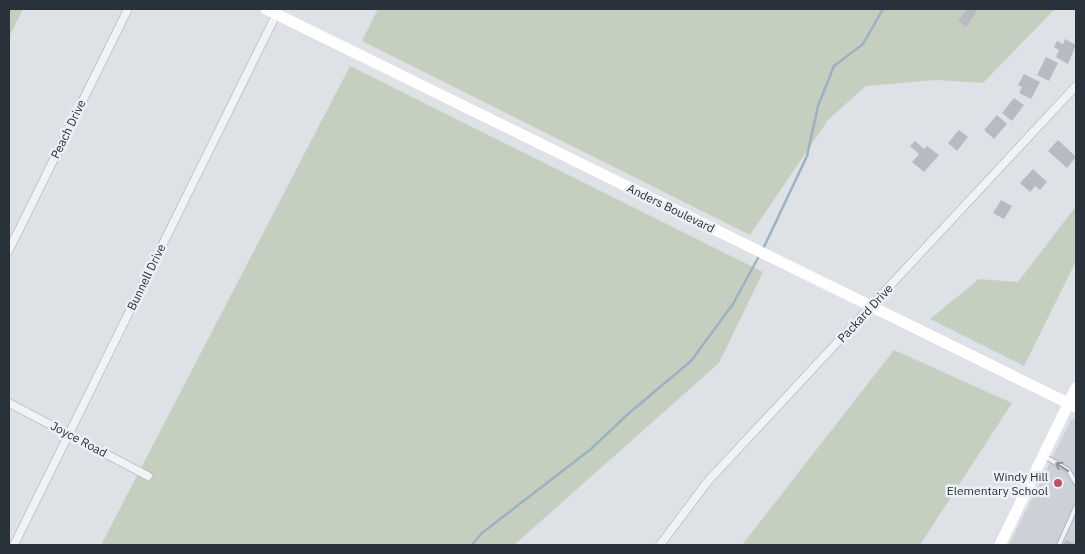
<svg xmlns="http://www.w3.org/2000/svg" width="1085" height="554" viewBox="0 0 1085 554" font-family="'IBM Plex Sans',sans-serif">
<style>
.built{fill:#ccd1d7}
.green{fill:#c5cfc0}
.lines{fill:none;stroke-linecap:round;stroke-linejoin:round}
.stream{stroke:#9cb2c2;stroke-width:2.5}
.building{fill:#b6bbc2}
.lane-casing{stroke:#a4a9af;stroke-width:5.5}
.street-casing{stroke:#a4a9af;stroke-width:9}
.lane{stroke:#f0f2f5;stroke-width:4}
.street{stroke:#f0f2f5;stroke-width:8}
.secondary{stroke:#fff;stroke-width:11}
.oneway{stroke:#8c9298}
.poi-dot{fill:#bf4f6a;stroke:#edf0f4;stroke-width:2}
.labels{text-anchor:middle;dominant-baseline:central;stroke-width:5;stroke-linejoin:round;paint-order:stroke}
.street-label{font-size:12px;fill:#29313b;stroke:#edf0f4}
.poi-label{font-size:12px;fill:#29313b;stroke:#edf0f4;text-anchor:end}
</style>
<rect width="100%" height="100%" fill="#dee2e6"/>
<path class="built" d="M 1072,418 L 1076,420 L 1076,545 L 1009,545 Z"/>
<path class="green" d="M 9,9 L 23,9 L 9,37 Z
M 378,9 L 1055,9 L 983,83 L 936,80 L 866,86 L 828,120 L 750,235 L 362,41 Z
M 350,66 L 763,272 L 719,363 L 514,545 L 101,545 Z
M 1076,206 L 1076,261 L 1024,366 L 930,319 L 979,279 L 1018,282 Z
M 894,350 L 1012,403 L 920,545 L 742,545 Z"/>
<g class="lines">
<path class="stream" d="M 763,249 L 807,156 L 818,106 L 834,66 L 863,44 L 883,9
M 472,545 L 482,533 L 591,449 L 628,414 L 691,361 L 733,304 L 759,256"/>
</g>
<path class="building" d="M 967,9 L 978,9 L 966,27 L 958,21 Z
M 1065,39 L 1076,45 L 1068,64 L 1056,57 L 1059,50 L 1054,47 L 1057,41 L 1063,44 Z
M 1046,57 L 1058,63 L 1049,81 L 1037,75 Z
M 1024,74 L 1040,82 L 1031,99 L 1019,93 L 1022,87 L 1018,85 Z
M 1014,98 L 1024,105 L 1012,121 L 1002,113 Z
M 997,115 L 1007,124 L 994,139 L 984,130 Z
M 959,130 L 968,137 L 957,151 L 948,143 Z
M 1058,140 L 1076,157 L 1067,168 L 1048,151 Z
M 915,141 L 924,149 L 927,146 L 939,155 L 924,172 L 912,162 L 919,154 L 910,146 Z
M 1033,169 L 1047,182 L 1040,190 L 1035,186 L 1030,192 L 1020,183 Z
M 1001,200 L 1012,206 L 1004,219 L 993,213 Z
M 1066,540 L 1075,544 L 1076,540 L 1076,545 L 1063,545 Z"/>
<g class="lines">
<g class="lane-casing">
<path id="lane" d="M 1044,456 L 1068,470 L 1076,483
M 1059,545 L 1076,507"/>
</g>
<g class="street-casing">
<path id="street" d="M 9,250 L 128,9
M 9,403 L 148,476
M 14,545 L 279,9
M 660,545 L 708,481 L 1076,86"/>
</g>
<use href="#lane" class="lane"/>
<use href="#street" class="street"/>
<path class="secondary" d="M 266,9 L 1076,407
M 1000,545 L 1076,388"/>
</g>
<defs><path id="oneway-shaft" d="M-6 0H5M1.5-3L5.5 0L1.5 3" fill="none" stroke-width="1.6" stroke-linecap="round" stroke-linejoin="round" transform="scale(1.25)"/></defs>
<use class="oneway" href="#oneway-shaft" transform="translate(1062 467) rotate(-147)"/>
<circle class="poi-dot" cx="1058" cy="483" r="5"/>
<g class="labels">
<g class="street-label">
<text transform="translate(68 129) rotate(-64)">Peach Drive</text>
<text transform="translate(671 208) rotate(26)">Anders Boulevard</text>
<text transform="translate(146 277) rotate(-64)">Bunnell Drive</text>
<text transform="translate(865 313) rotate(-47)">Packard Drive</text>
<text transform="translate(79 439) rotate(28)">Joyce Road</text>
</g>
<g class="poi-label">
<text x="1048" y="476">Windy Hill<tspan x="1048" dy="14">Elementary School</tspan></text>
</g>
</g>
<rect width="1085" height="554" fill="none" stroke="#29313b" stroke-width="20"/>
</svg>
